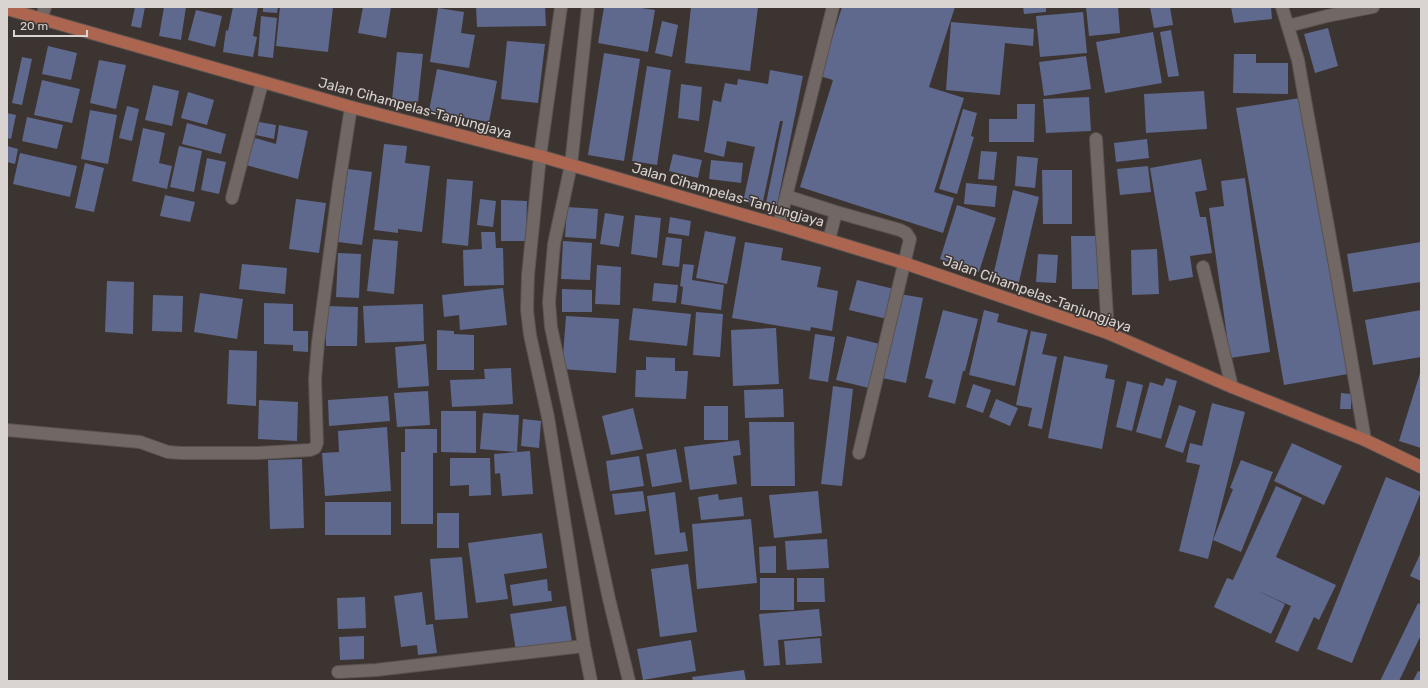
<svg xmlns="http://www.w3.org/2000/svg" width="1428" height="688" viewBox="0 0 1428 688" font-family="Rubik,sans-serif">
<style>
.building{fill:#5f688d}
.lines{fill:none;stroke-linecap:round;stroke-linejoin:round}
.minor-casing{stroke:#5a5250;stroke-width:14}
.major-casing{stroke:#5a5250;stroke-width:14}
.minor{stroke:#716764;stroke-width:12}
.major{stroke:#ac6650;stroke-width:12}
.labels{text-anchor:middle;dominant-baseline:central;stroke-width:3;stroke-linejoin:round;paint-order:stroke}
.street-label{font-size:14px;fill:#d9d3d1;stroke:#3c3431}
</style>
<rect width="100%" height="100%" fill="#3c3431"/>
<path class="building" d="M 135,7 L 145,7 L 141,28 L 131,26 Z
M 164,7 L 186,7 L 181,40 L 159,36 Z
M 233,7 L 258,7 L 253,36 L 257,37 L 253,57 L 223,52 L 226,30 L 228,31 Z
M 263,7 L 278,7 L 277,13 L 263,12 Z
M 280,7 L 333,7 L 328,52 L 276,46 Z
M 363,7 L 391,7 L 386,38 L 358,33 Z
M 476,7 L 545,7 L 546,26 L 477,27 Z
M 604,7 L 635,7 L 655,10 L 648,52 L 598,43 Z
M 691,7 L 758,7 L 750,71 L 685,63 Z
M 842,7 L 955,7 L 929,87 L 964,98 L 934,192 L 954,198 L 943,233 L 800,187 L 833,80 L 820,76 Z
M 1023,7 L 1046,7 L 1046,12 L 1024,14 Z
M 1086,7 L 1118,7 L 1120,33 L 1089,36 Z
M 1150,7 L 1170,7 L 1173,25 L 1154,28 Z
M 1231,7 L 1271,7 L 1272,19 L 1234,23 Z
M 438,8 L 464,12 L 461,33 L 475,35 L 469,68 L 430,62 Z
M 196,10 L 222,16 L 215,47 L 188,40 Z
M 1083,12 L 1087,53 L 1040,57 L 1036,16 Z
M 261,16 L 277,18 L 273,58 L 258,56 Z
M 662,21 L 678,25 L 672,57 L 655,53 Z
M 951,22 L 1034,29 L 1033,46 L 1005,43 L 1000,95 L 946,90 Z
M 1328,28 L 1338,66 L 1315,73 L 1304,34 Z
M 1171,30 L 1179,76 L 1168,77 L 1160,32 Z
M 1153,32 L 1162,83 L 1105,93 L 1096,42 Z
M 507,41 L 545,44 L 538,103 L 501,99 Z
M 48,46 L 77,53 L 71,80 L 42,74 Z
M 397,52 L 423,54 L 418,102 L 392,100 Z
M 604,53 L 640,59 L 624,161 L 588,155 Z
M 1234,54 L 1256,54 L 1256,63 L 1288,63 L 1288,94 L 1233,93 Z
M 1086,56 L 1091,89 L 1044,96 L 1039,62 Z
M 22,57 L 32,59 L 22,105 L 12,103 Z
M 99,60 L 126,65 L 116,109 L 90,103 Z
M 647,66 L 671,70 L 657,165 L 632,161 Z
M 437,69 L 497,81 L 489,122 L 429,111 Z
M 770,70 L 803,76 L 777,205 L 766,203 L 783,121 L 780,121 L 762,206 L 743,202 L 755,147 L 727,141 L 724,157 L 704,152 L 713,100 L 721,102 L 725,83 L 737,85 L 738,79 L 768,84 Z
M 42,80 L 80,89 L 72,123 L 34,115 Z
M 681,84 L 702,87 L 699,121 L 678,118 Z
M 153,85 L 179,91 L 172,126 L 145,120 Z
M 1204,91 L 1207,129 L 1146,133 L 1144,94 Z
M 188,92 L 214,100 L 207,125 L 181,118 Z
M 1089,97 L 1091,131 L 1046,133 L 1043,99 Z
M 1300,98 L 1348,374 L 1284,385 L 1236,108 Z
M 1017,104 L 1035,104 L 1034,142 L 989,142 L 989,119 L 1017,119 Z
M 127,106 L 139,109 L 132,141 L 119,138 Z
M 963,109 L 977,113 L 971,136 L 974,137 L 957,194 L 939,189 Z
M 90,110 L 117,115 L 108,164 L 81,159 Z
M 7,113 L 16,115 L 11,139 L 7,138 Z
M 27,117 L 63,125 L 57,149 L 22,141 Z
M 259,122 L 276,125 L 274,139 L 256,135 Z
M 187,123 L 226,134 L 221,154 L 182,144 Z
M 279,125 L 308,131 L 298,179 L 246,165 L 255,138 L 276,144 Z
M 143,128 L 165,133 L 159,163 L 172,166 L 167,189 L 132,181 Z
M 1147,139 L 1149,158 L 1116,162 L 1114,143 Z
M 384,144 L 407,146 L 405,163 L 430,166 L 422,232 L 398,229 L 398,233 L 374,230 Z
M 7,146 L 18,149 L 15,164 L 7,162 Z
M 179,146 L 202,151 L 194,192 L 170,187 Z
M 981,151 L 997,152 L 994,180 L 978,179 Z
M 20,153 L 77,166 L 70,197 L 13,184 Z
M 673,154 L 702,160 L 698,178 L 669,171 Z
M 1017,156 L 1038,158 L 1035,188 L 1015,186 Z
M 207,158 L 226,162 L 219,194 L 201,190 Z
M 1201,159 L 1207,190 L 1195,192 L 1200,217 L 1206,217 L 1212,253 L 1190,256 L 1193,277 L 1169,281 L 1150,168 Z
M 711,160 L 743,163 L 741,183 L 709,179 Z
M 85,163 L 104,168 L 94,212 L 75,208 Z
M 1148,166 L 1151,192 L 1120,195 L 1117,169 Z
M 348,169 L 372,172 L 362,245 L 338,242 Z
M 1042,170 L 1072,170 L 1072,224 L 1043,224 Z
M 1245,178 L 1270,352 L 1230,358 L 1209,208 L 1224,206 L 1221,181 Z
M 447,179 L 473,181 L 468,246 L 442,243 Z
M 966,183 L 997,186 L 995,207 L 964,204 Z
M 1013,190 L 1039,197 L 1019,282 L 993,276 Z
M 165,195 L 195,202 L 190,222 L 160,216 Z
M 296,199 L 326,203 L 319,253 L 289,249 Z
M 480,199 L 496,201 L 493,227 L 477,225 Z
M 501,200 L 527,201 L 526,241 L 501,241 Z
M 957,205 L 996,218 L 979,272 L 940,259 Z
M 567,207 L 598,209 L 596,239 L 565,237 Z
M 605,213 L 624,216 L 619,247 L 600,244 Z
M 635,215 L 661,218 L 657,258 L 631,254 Z
M 670,217 L 691,221 L 689,236 L 668,233 Z
M 705,231 L 736,237 L 727,284 L 696,278 Z
M 481,232 L 495,232 L 496,248 L 503,248 L 504,285 L 464,286 L 463,250 L 482,249 Z
M 1071,236 L 1098,236 L 1100,289 L 1072,289 Z
M 666,237 L 682,239 L 679,267 L 662,265 Z
M 373,239 L 398,241 L 394,294 L 367,291 Z
M 563,241 L 592,243 L 590,280 L 561,279 Z
M 745,242 L 783,248 L 781,260 L 821,267 L 817,287 L 838,291 L 832,331 L 811,327 L 810,331 L 732,318 Z
M 1421,242 L 1421,282 L 1353,292 L 1347,254 Z
M 1157,249 L 1159,294 L 1132,295 L 1131,250 Z
M 338,253 L 361,254 L 359,298 L 336,297 Z
M 1038,254 L 1058,255 L 1056,283 L 1036,282 Z
M 242,264 L 287,268 L 285,294 L 239,289 Z
M 683,264 L 694,265 L 692,280 L 724,285 L 721,310 L 681,304 L 683,287 L 680,286 Z
M 597,265 L 621,267 L 620,305 L 595,304 Z
M 857,280 L 894,289 L 887,319 L 849,310 Z
M 107,281 L 134,282 L 133,334 L 105,332 Z
M 654,283 L 678,285 L 676,303 L 652,301 Z
M 503,288 L 507,325 L 460,330 L 459,315 L 444,317 L 442,295 Z
M 562,289 L 592,290 L 592,312 L 562,312 Z
M 200,293 L 243,299 L 237,339 L 194,332 Z
M 900,294 L 923,298 L 906,383 L 882,378 Z
M 153,295 L 183,296 L 182,332 L 152,331 Z
M 264,303 L 293,304 L 293,331 L 308,331 L 308,352 L 293,351 L 293,345 L 264,344 Z
M 423,304 L 424,341 L 365,343 L 363,306 Z
M 326,306 L 358,307 L 357,346 L 326,346 Z
M 633,308 L 691,314 L 687,346 L 629,340 Z
M 943,310 L 978,319 L 965,371 L 963,371 L 955,404 L 928,397 L 933,380 L 925,378 Z
M 984,310 L 999,314 L 997,322 L 1028,330 L 1015,386 L 969,375 Z
M 1421,310 L 1421,357 L 1373,365 L 1365,320 Z
M 696,312 L 723,314 L 720,357 L 693,355 Z
M 566,316 L 619,319 L 616,373 L 562,369 Z
M 776,328 L 779,384 L 733,386 L 731,330 Z
M 437,330 L 454,331 L 454,334 L 474,335 L 474,370 L 437,370 Z
M 1031,331 L 1047,334 L 1042,354 L 1057,357 L 1042,429 L 1028,426 L 1032,408 L 1016,405 Z
M 815,334 L 835,337 L 828,382 L 809,379 Z
M 847,336 L 880,344 L 869,388 L 836,380 Z
M 426,344 L 429,386 L 398,388 L 395,347 Z
M 229,350 L 257,351 L 256,406 L 227,404 Z
M 1064,356 L 1108,365 L 1105,378 L 1115,380 L 1102,449 L 1048,438 Z
M 646,357 L 675,358 L 675,371 L 688,371 L 686,399 L 635,397 L 636,370 L 646,370 Z
M 511,368 L 513,404 L 452,407 L 450,380 L 485,379 L 484,369 Z
M 1421,370 L 1421,448 L 1399,441 Z
M 1166,378 L 1177,381 L 1161,439 L 1136,432 L 1150,382 L 1163,386 Z
M 1127,381 L 1143,385 L 1132,431 L 1116,427 Z
M 973,384 L 991,390 L 983,413 L 966,407 Z
M 833,386 L 853,389 L 842,486 L 821,484 Z
M 783,389 L 784,417 L 745,418 L 744,390 Z
M 428,391 L 430,425 L 397,427 L 394,393 Z
M 1341,393 L 1351,394 L 1351,409 L 1340,409 Z
M 388,396 L 390,421 L 329,426 L 328,400 Z
M 996,399 L 1018,408 L 1010,426 L 989,417 Z
M 259,400 L 298,402 L 297,441 L 258,439 Z
M 1212,403 L 1245,412 L 1208,559 L 1179,551 L 1200,465 L 1186,462 L 1190,443 L 1202,446 Z
M 1179,405 L 1196,411 L 1183,453 L 1165,447 Z
M 704,406 L 728,406 L 728,440 L 704,440 Z
M 633,408 L 643,449 L 611,455 L 602,416 Z
M 441,411 L 476,411 L 476,453 L 441,452 Z
M 483,413 L 519,415 L 517,452 L 480,449 Z
M 523,419 L 541,421 L 539,448 L 521,446 Z
M 749,422 L 794,422 L 795,486 L 751,486 Z
M 387,427 L 391,491 L 325,496 L 322,453 L 339,452 L 338,431 Z
M 405,429 L 437,429 L 437,453 L 433,453 L 433,524 L 401,524 L 401,452 L 405,452 Z
M 739,440 L 741,455 L 733,456 L 737,484 L 690,490 L 684,447 Z
M 1292,443 L 1342,466 L 1324,505 L 1274,481 Z
M 676,449 L 682,482 L 652,487 L 646,454 Z
M 530,451 L 533,494 L 502,496 L 500,473 L 495,474 L 494,454 Z
M 639,456 L 644,486 L 610,491 L 606,461 Z
M 450,458 L 490,458 L 491,495 L 469,496 L 469,485 L 450,486 Z
M 302,459 L 304,528 L 270,529 L 268,460 Z
M 1241,460 L 1273,472 L 1241,552 L 1213,540 L 1233,489 L 1230,488 Z
M 1386,477 L 1421,492 L 1352,663 L 1317,649 Z
M 1276,486 L 1302,498 L 1276,557 L 1336,585 L 1319,620 L 1314,617 L 1298,652 L 1275,642 L 1291,606 L 1258,591 L 1285,604 L 1271,634 L 1214,607 L 1227,578 L 1233,580 Z
M 643,491 L 646,511 L 615,515 L 612,494 Z
M 818,491 L 822,533 L 774,538 L 769,495 Z
M 675,492 L 680,533 L 685,532 L 688,551 L 655,555 L 647,496 Z
M 718,494 L 719,500 L 742,497 L 744,516 L 701,520 L 698,497 Z
M 325,502 L 391,502 L 391,535 L 325,535 Z
M 437,513 L 459,513 L 459,548 L 437,548 Z
M 751,519 L 757,583 L 697,589 L 692,524 Z
M 542,533 L 547,568 L 504,574 L 508,599 L 476,603 L 468,543 Z
M 827,539 L 829,568 L 787,570 L 785,541 Z
M 776,546 L 776,573 L 760,573 L 759,547 Z
M 1421,552 L 1421,581 L 1410,576 Z
M 462,557 L 468,618 L 435,620 L 430,559 Z
M 688,564 L 697,632 L 660,637 L 651,569 Z
M 760,578 L 794,578 L 794,610 L 760,610 Z
M 797,578 L 824,578 L 825,602 L 797,602 Z
M 547,579 L 548,591 L 551,591 L 552,601 L 513,606 L 510,585 Z
M 422,592 L 426,625 L 433,624 L 437,653 L 418,655 L 417,645 L 401,647 L 394,596 Z
M 365,597 L 366,628 L 338,629 L 337,598 Z
M 1418,603 L 1421,605 L 1421,635 L 1399,681 L 1380,681 Z
M 566,606 L 572,642 L 516,651 L 510,614 Z
M 819,609 L 822,636 L 778,640 L 780,665 L 764,666 L 759,614 Z
M 364,636 L 364,659 L 340,660 L 339,637 Z
M 820,638 L 822,663 L 786,665 L 784,641 Z
M 691,640 L 696,671 L 643,680 L 637,649 Z
M 744,670 L 746,681 L 693,681 L 692,677 Z
M 1418,671 L 1421,672 L 1421,681 L 1413,681 Z"/>
<g class="lines">
<g class="minor-casing">
<path id="minor" d="M 561,7 L 540,156 L 528,275 L 527,310 L 530,335 L 548,417 L 584,646 L 591,681
M 588,7 L 571,165 L 554,244 L 549,302 L 551,327 L 609,599 L 629,681
M 1282,7 L 1298,60 L 1305,100 L 1338,282 L 1365,440
M 41,20 L 45,7
M 1288,26 L 1327,16 L 1373,7
M 1096,139 L 1108,333
M 786,196 L 836,212 L 900,230 L 906,233 L 910,239 L 859,453
M 232,198 L 262,83
M 779,225 L 833,7
M 829,240 L 836,212
M 1203,267 L 1232,387
M 7,430 L 140,442 L 168,452 L 181,453 L 258,453 L 310,450 L 315,448 L 317,443 L 315,379 L 318,343 L 339,184 L 351,107
M 338,672 L 376,670 L 584,646"/>
</g>
<g class="major-casing">
<path id="major" d="M 7,9 L 351,107 L 540,156 L 779,225 L 904,263 L 1108,333 L 1232,387 L 1365,440 L 1421,467"/>
</g>
<use href="#minor" class="minor"/>
<use href="#major" class="major"/>
</g>
<g class="labels">
<g class="street-label">
<text transform="translate(415 108) rotate(15)">Jalan Cihampelas-Tanjungjaya</text>
<text transform="translate(728 195) rotate(16)">Jalan Cihampelas-Tanjungjaya</text>
<text transform="translate(1037 294) rotate(20)">Jalan Cihampelas-Tanjungjaya</text>
</g>
</g>
<rect width="1428" height="688" fill="none" stroke="#d9d3d1" stroke-width="16"/>
<path d="M14 30v6h73v-6" fill="none" stroke="#d9d3d1" stroke-width="2"/>
<text x="20" y="30" font-size="12" fill="#d9d3d1" stroke="#3c3431" stroke-width="3" paint-order="stroke">20 m</text>
</svg>
